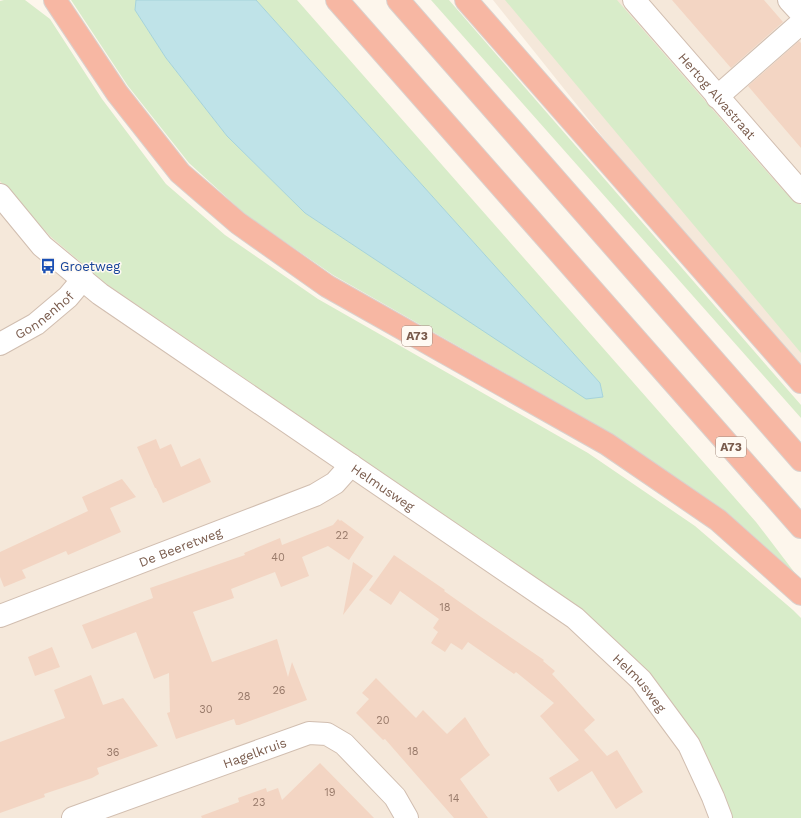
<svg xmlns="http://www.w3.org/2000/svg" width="801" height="818" viewBox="0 0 801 818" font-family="'Work Sans',sans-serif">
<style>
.residential{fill:#f5e8da}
.green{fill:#d8ecc9}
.water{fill:#bfe3e8;stroke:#a5d3da}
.building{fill:#f3d5c3}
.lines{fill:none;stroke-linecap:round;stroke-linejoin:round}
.minor-casing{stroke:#d1beb0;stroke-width:24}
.highway-casing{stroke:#dad1cd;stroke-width:24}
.minor{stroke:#fff;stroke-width:22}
.highway{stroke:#f7b7a3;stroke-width:22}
.labels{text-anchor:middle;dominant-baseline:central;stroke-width:3;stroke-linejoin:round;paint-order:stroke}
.number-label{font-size:11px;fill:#987a6a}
.shield{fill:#fffaf3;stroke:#a28b7f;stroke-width:1}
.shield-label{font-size:12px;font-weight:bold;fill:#7a5c4d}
.street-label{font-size:13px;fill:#7a5c4d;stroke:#fffaf3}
.transit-label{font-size:13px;fill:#164399;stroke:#fffaf3;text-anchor:start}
</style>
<rect width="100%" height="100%" fill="#fdf6ec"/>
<path class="residential" d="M 493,0 L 801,0 L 801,385 Z
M 0,96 L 584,572 L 801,818 L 0,818 Z"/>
<path class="green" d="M 4,0 L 25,0 L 50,19 L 102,99 L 166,184 L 225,235 L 318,299 L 588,453 L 695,526 L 793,610 L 801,618 L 801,818 L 731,818 L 648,675 L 599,625 L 554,590 L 105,283 L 50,236 L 0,181 L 0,1 Z
M 71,0 L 136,0 L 135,10 L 166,58 L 227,136 L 305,213 L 586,398 L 603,397 L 600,383 L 256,0 L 297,0 L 756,522 L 801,581 L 733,519 L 621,440 L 591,422 L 333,275 L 246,215 L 189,163 L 128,86 Z
M 431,0 L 449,0 L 801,405 L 801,418 Z
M 505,0 L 617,0 L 782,189 L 801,205 L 801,353 Z"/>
<path class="water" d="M 136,0 L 256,0 L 600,383 L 603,397 L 586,399 L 305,213 L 227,136 L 166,58 L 135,10 Z"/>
<path class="building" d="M 672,0 L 764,0 L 783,22 L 731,68 Z
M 799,41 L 801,43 L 801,148 L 748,86 Z
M 156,439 L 160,449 L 171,444 L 181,467 L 200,458 L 211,482 L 163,503 L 156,488 L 155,488 L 137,447 Z
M 122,479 L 136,497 L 110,508 L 121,532 L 68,555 L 66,551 L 22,570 L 26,578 L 4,587 L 0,577 L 0,552 L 88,511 L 82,497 Z
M 338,519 L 340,521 L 341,520 L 364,537 L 349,560 L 328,546 L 302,557 L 309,576 L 281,587 L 275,572 L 231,589 L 234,598 L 193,612 L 212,662 L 277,639 L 288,677 L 292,662 L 307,700 L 239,725 L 236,725 L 234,719 L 176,739 L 167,713 L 170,712 L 169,673 L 154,679 L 136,632 L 92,649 L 82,625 L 153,598 L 150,588 L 245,555 L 244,553 L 280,538 L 282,545 L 333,525 Z
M 394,555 L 445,590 L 444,591 L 481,617 L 544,660 L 543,661 L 555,671 L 552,674 L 595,720 L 584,730 L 607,756 L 617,750 L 643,792 L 616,809 L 592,771 L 558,792 L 549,778 L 579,760 L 540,716 L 554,703 L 516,672 L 514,674 L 468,642 L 462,650 L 451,643 L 445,652 L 431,643 L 438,632 L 433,628 L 439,619 L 400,591 L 391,605 L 369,590 Z
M 353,562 L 373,576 L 343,615 Z
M 52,647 L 60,667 L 35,676 L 28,657 Z
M 91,675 L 103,705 L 123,698 L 158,746 L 97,768 L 99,774 L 92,778 L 44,794 L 45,797 L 0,813 L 0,742 L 65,718 L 54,690 Z
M 376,678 L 416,718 L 423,710 L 447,734 L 465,717 L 484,747 L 490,755 L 460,779 L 488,818 L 454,818 L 385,739 L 383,740 L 356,713 L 369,699 L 362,693 Z
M 320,763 L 374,818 L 202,818 L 201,816 L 239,802 L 238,798 L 266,788 L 267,792 L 278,788 L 282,800 Z"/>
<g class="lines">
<g class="minor-casing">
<g id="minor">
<path id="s1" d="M 634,0 L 801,192"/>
<path d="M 789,0 L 801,13"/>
<path d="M 717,97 L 801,23"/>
<path id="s2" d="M 0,195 L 42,246 L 100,294 L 575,618 L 641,680 L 689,745 L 713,797 L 721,818"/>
<path id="s3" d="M 0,344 L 36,324 L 68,297 L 83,279"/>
<path id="s4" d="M 0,616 L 315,495 L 335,483 L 351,465"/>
<path id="s5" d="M 73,818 L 309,733 L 327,734 L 344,744 L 395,797 L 407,818"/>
</g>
</g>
<g class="highway-casing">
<path id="highway" d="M 55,0 L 117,93 L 180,173 L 238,223 L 327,286 L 607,444 L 718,520 L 801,594
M 337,0 L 801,527
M 398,0 L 801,460
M 466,0 L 801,382"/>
</g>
<use href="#minor" class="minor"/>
<use href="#highway" class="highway"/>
</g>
<defs>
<g id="bus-bare" transform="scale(1.2)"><path d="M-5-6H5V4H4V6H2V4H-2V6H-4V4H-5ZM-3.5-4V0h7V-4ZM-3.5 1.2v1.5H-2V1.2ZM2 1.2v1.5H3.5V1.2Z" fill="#1a4fb4" stroke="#fffaf3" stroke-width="2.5" paint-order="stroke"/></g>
</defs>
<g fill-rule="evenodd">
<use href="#bus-bare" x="48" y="266"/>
</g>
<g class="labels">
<g class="number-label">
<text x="342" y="535">22</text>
<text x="278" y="557">40</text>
<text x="445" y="607">18</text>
<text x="279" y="690">26</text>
<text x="244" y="696">28</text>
<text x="206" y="709">30</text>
<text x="383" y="720">20</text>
<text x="413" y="751">18</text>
<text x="113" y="752">36</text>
<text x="330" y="792">19</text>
<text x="454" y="798">14</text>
<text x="259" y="802">23</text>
</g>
<g class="shield">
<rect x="402" y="326" width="30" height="20" rx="3"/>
<rect x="716" y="437" width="30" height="20" rx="3"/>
</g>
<g class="shield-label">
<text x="417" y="336">A73</text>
<text x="731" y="447">A73</text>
</g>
<g class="street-label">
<text stroke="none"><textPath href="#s1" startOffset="127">Hertog Alvastraat</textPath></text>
<text stroke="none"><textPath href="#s3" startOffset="53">Gonnenhof</textPath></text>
<text stroke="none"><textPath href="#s2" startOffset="484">Helmusweg</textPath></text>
<text stroke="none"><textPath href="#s4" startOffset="193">De Beeretweg</textPath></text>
<text stroke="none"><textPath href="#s2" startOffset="808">Helmusweg</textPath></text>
<text stroke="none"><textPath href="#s5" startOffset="193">Hagelkruis</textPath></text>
</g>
<g class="transit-label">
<text x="60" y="266">Groetweg</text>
</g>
</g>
</svg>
